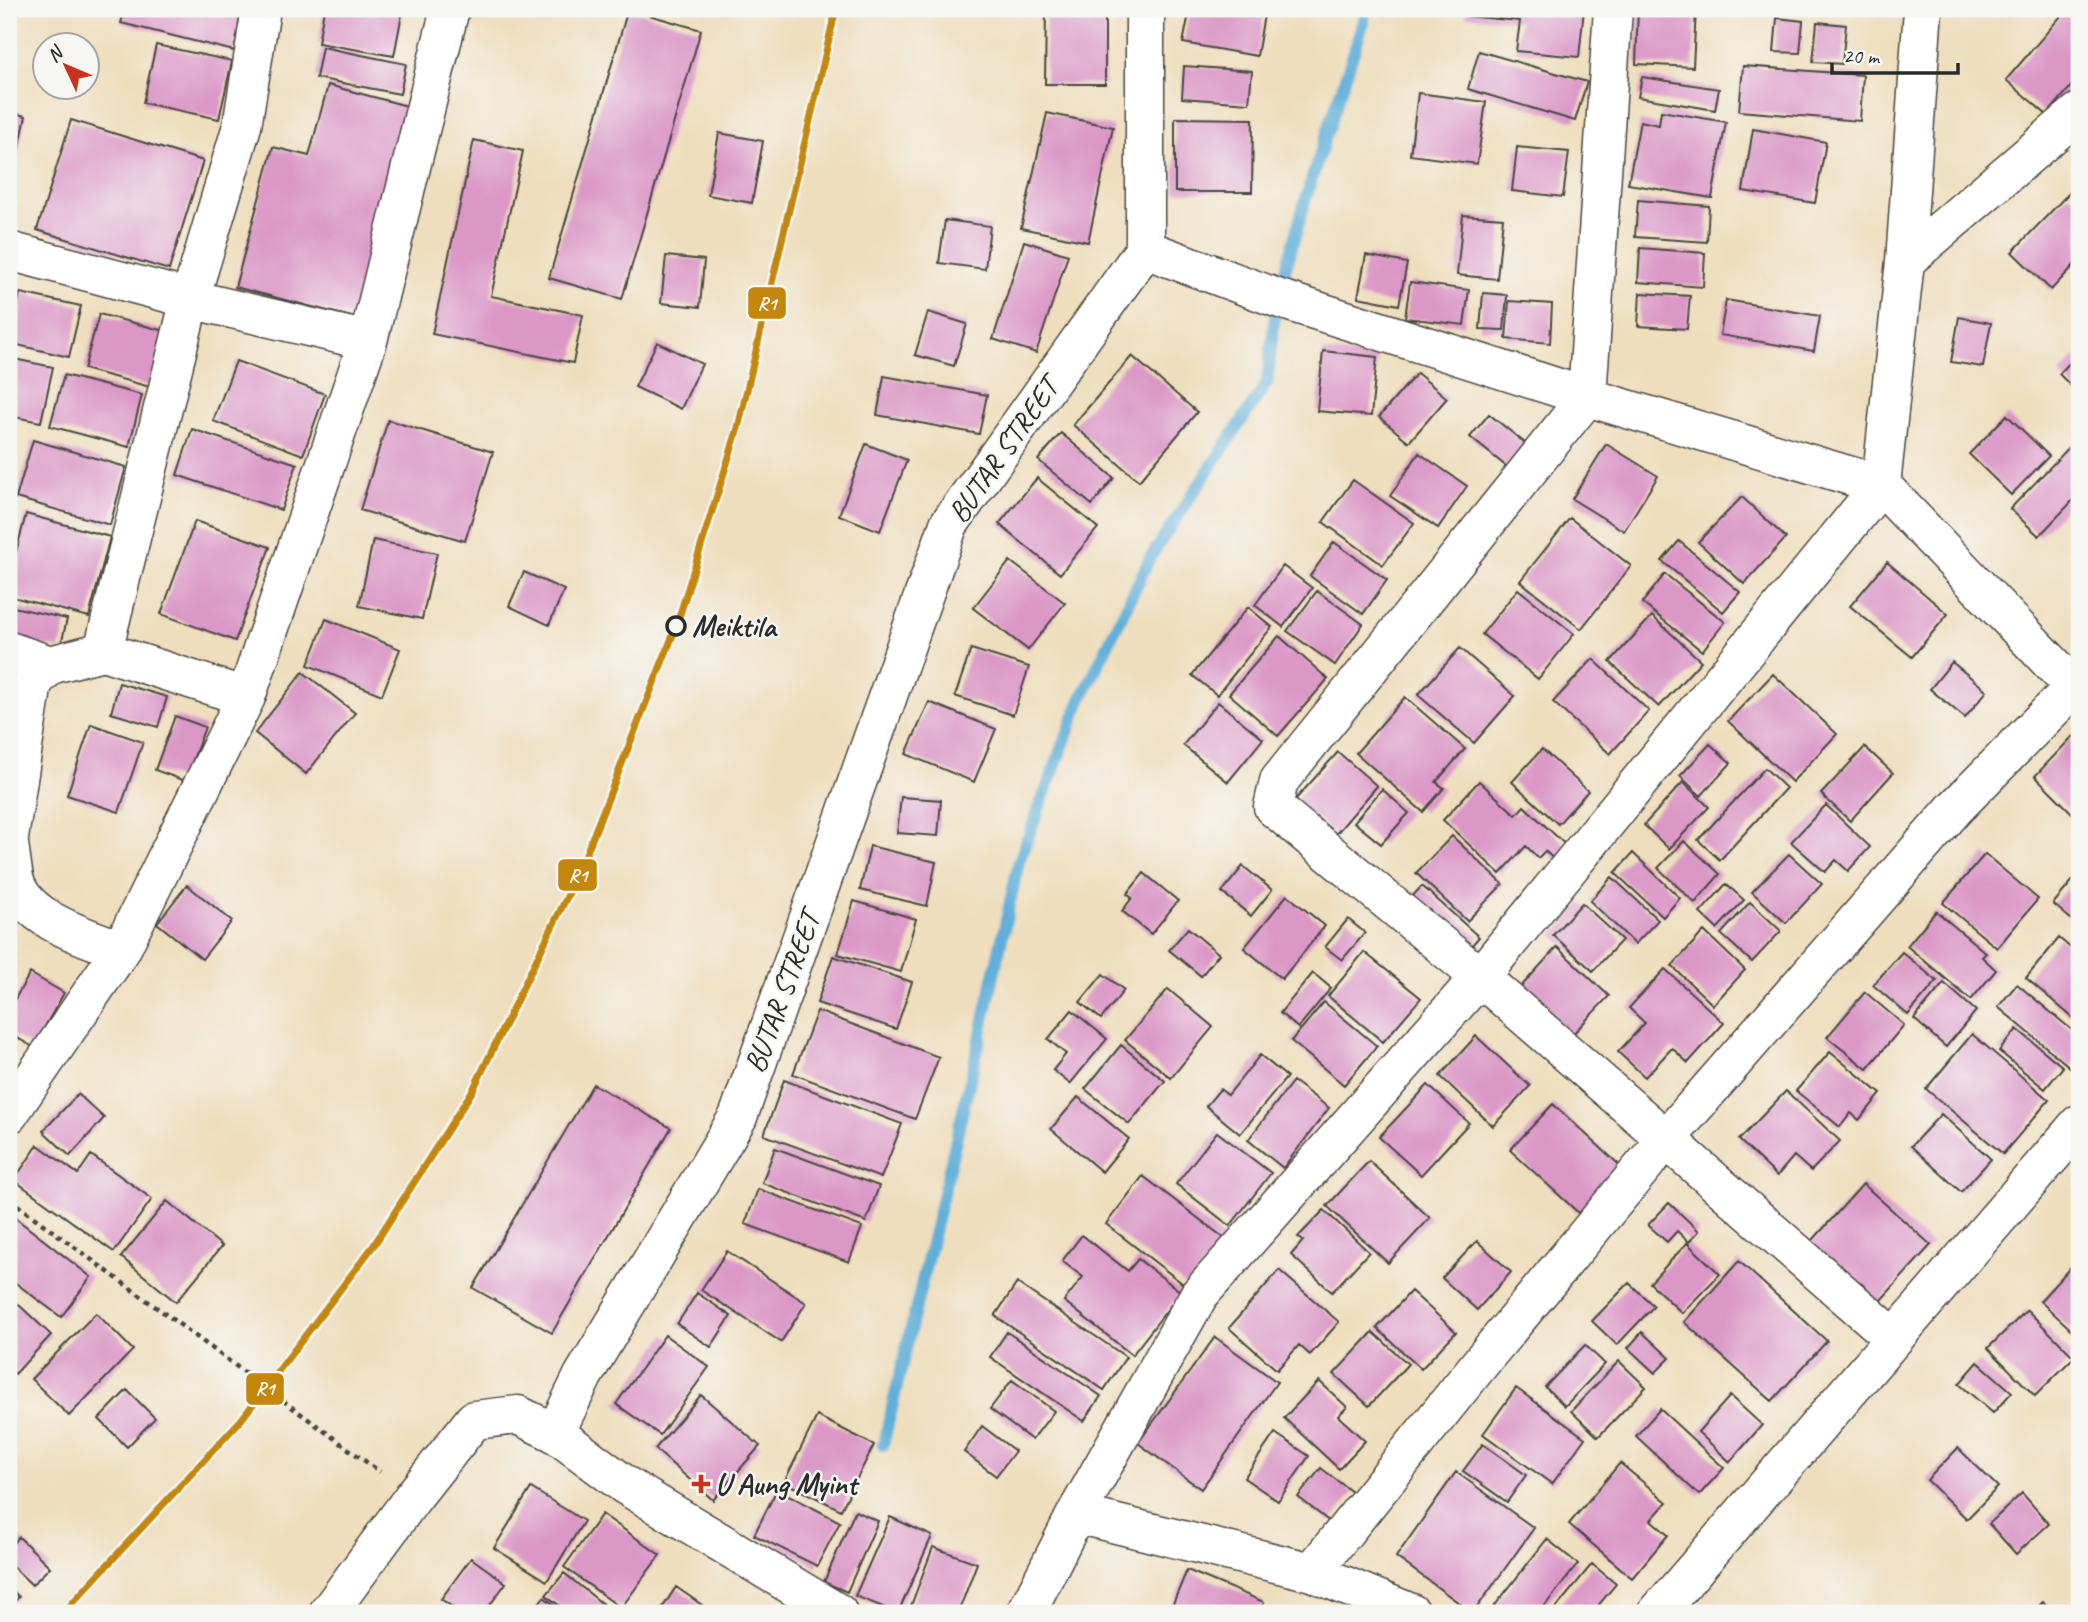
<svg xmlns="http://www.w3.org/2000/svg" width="2088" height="1622" viewBox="0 0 2088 1622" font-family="Caveat,sans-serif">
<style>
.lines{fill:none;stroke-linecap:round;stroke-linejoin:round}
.stream{stroke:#5fafd9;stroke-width:12}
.building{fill:#db98c7}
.minor-casing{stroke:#484641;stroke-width:41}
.path{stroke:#484641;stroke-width:4.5;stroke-dasharray:5 5;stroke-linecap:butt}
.minor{stroke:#fff;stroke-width:38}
.rail-1-casing{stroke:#f6f6f2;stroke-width:12}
.rail-1{stroke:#c4870b;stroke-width:7}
.stop-dot{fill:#f6f6f2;stroke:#2b2b2b;stroke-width:3.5}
.poi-dot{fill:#c8321e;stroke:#f6f6f2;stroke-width:2.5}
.labels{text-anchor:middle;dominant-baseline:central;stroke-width:5;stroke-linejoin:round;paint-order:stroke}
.street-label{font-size:30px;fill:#2b2b2b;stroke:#f6f6f2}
.stop-label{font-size:30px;font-weight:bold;fill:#2b2b2b;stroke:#f6f6f2;text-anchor:start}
.poi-label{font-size:30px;font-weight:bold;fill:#2b2b2b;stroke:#f6f6f2;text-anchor:start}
.line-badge{stroke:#f6f6f2;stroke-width:2.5}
.badge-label{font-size:19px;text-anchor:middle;font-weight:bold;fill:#fff}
</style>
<rect width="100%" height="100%" fill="#f6f6f2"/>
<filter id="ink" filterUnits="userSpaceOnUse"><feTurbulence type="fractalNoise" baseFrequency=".0143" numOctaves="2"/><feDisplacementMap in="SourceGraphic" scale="14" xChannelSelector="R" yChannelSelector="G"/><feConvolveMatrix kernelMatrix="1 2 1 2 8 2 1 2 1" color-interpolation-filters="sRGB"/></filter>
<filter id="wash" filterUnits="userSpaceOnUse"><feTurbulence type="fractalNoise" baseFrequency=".00686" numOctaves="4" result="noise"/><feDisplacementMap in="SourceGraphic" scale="28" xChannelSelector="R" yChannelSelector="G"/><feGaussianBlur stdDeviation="1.57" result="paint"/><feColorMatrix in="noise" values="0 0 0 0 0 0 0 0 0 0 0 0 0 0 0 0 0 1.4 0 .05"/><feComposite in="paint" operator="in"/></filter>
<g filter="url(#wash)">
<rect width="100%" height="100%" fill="#efdebe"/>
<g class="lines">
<path class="stream" d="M 883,1445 L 979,1043 L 1019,861 L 1079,704 L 1150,558 L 1267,383 L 1277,298 L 1311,181 L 1364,21 L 1365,9"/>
</g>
<g id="blocks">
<path class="building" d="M 125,9 L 244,9 L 234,51 L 121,23 Z
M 324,9 L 403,9 L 394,56 L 318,43 Z
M 628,9 L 701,30 L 622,299 L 549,278 Z
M 1046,9 L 1105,9 L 1105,84 L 1045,84 Z
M 1190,9 L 1265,9 L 1257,56 L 1183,43 Z
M 1466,9 L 1584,9 L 1579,57 L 1516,51 L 1520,21 L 1466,16 Z
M 1638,9 L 1696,9 L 1693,67 L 1636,64 Z
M 2067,9 L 2079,9 L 2079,77 L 2047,115 L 2006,80 Z
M 1777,18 L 1803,21 L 1800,53 L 1774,52 Z
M 1817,22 L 1846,25 L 1842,64 L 1813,62 Z
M 156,45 L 232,61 L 219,119 L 143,103 Z
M 322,47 L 406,64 L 400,94 L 316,78 Z
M 1479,51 L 1587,82 L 1575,121 L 1468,89 Z
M 1184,66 L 1252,71 L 1249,103 L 1182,98 Z
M 1743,66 L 1863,75 L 1860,121 L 1739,111 Z
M 1642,77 L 1719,89 L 1715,110 L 1638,97 Z
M 328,85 L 411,107 L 355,318 L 235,287 L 273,147 L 309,156 Z
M 1418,93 L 1486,102 L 1477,164 L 1410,155 Z
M 1661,111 L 1726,122 L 1712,198 L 1628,184 L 1640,121 L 1659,125 Z
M 9,112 L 26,116 L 10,193 L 9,193 Z
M 1047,113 L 1113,127 L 1088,242 L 1021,228 Z
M 1175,118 L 1253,119 L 1252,192 L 1175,192 Z
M 71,120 L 203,161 L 169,270 L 37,230 Z
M 1753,129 L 1826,142 L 1815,203 L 1743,191 Z
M 719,133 L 763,141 L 752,203 L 708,195 Z
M 474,140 L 523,151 L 491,296 L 583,315 L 573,363 L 432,334 Z
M 1517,147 L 1569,152 L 1563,197 L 1512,191 Z
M 2069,193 L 2079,203 L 2079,260 L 2051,290 L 2012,252 Z
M 1638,200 L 1709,206 L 1707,242 L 1635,237 Z
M 1463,215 L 1503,218 L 1497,279 L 1457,275 Z
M 945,220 L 990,226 L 985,269 L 939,263 Z
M 1024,241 L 1068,255 L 1036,353 L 993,339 Z
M 1640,248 L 1705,253 L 1703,287 L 1638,282 Z
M 1366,255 L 1407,263 L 1399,305 L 1358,297 Z
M 666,256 L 704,260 L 700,307 L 661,303 Z
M 1410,282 L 1469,290 L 1464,325 L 1405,318 Z
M 20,293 L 81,306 L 69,357 L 9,343 Z
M 1483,293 L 1507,295 L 1504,330 L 1480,329 Z
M 1640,293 L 1690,296 L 1687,329 L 1638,326 Z
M 1726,300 L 1820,316 L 1814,351 L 1720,335 Z
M 1509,301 L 1552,304 L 1550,343 L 1506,339 Z
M 928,312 L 967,324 L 954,366 L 915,355 Z
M 99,314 L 165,331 L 150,387 L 84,369 Z
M 1959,317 L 1991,323 L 1983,367 L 1951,362 Z
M 657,342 L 702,364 L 681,409 L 635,387 Z
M 1323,351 L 1377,357 L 1371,416 L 1317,411 Z
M 2079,353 L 2079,394 L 2059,374 Z
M 1132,356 L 1197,412 L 1139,481 L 1073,425 Z
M 9,358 L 53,367 L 41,422 L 9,416 Z
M 236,361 L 325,394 L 303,455 L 213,421 Z
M 1417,373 L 1447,398 L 1409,442 L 1379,417 Z
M 64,375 L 142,395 L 129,447 L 50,426 Z
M 884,376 L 987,395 L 979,434 L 877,415 Z
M 1489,414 L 1526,444 L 1507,467 L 1470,437 Z
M 2007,415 L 2049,456 L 2011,495 L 1969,454 Z
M 388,420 L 493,452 L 465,541 L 360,510 Z
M 192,429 L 297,464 L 281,510 L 177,475 Z
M 1061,433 L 1114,478 L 1092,505 L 1038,460 Z
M 2079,437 L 2079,494 L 2039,536 L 2010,509 Z
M 33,440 L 126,467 L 110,525 L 16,498 Z
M 866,444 L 907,460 L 880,531 L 839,515 Z
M 1606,444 L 1658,476 L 1624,531 L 1572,499 Z
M 1419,453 L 1467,486 L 1438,528 L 1390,496 Z
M 1037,478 L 1098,528 L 1060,574 L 999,524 Z
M 1353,480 L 1414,523 L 1383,565 L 1323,522 Z
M 1742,497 L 1786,538 L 1744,584 L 1698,542 Z
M 26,514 L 110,537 L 89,617 L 9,596 L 9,579 Z
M 1570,518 L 1631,566 L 1581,629 L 1520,581 Z
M 195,521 L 270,547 L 235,641 L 161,614 Z
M 373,540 L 437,553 L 422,619 L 359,606 Z
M 1679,541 L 1740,592 L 1723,612 L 1662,561 Z
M 1334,542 L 1387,580 L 1363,614 L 1310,576 Z
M 1010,561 L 1065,603 L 1028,650 L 973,608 Z
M 1887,562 L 1948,614 L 1912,657 L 1850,606 Z
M 1283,566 L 1312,588 L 1283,627 L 1255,605 Z
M 524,572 L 564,590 L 549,625 L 509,606 Z
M 1665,574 L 1725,622 L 1702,651 L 1642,603 Z
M 1518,589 L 1574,634 L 1538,679 L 1482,634 Z
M 1317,591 L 1363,624 L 1335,665 L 1287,631 Z
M 9,606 L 67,619 L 60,649 L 9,637 Z
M 1248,607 L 1272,627 L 1217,695 L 1192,675 Z
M 1652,616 L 1701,661 L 1659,707 L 1610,662 Z
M 326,619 L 400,649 L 382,695 L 308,665 Z
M 1279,636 L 1328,679 L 1278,736 L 1229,694 Z
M 1460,648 L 1515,696 L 1474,743 L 1418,695 Z
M 971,649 L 1029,667 L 1013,715 L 955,696 Z
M 1593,659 L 1649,711 L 1610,754 L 1553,702 Z
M 1952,662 L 1987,691 L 1965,718 L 1930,689 Z
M 303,672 L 355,713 L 306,774 L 255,733 Z
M 1773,674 L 1837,734 L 1792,782 L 1728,721 Z
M 119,683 L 167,697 L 158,727 L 111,713 Z
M 1405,697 L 1465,749 L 1436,782 L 1444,788 L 1423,812 L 1356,753 Z
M 929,702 L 996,729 L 974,782 L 906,754 Z
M 1218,702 L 1263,739 L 1228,782 L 1183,745 Z
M 175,716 L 205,727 L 185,781 L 155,770 Z
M 91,724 L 143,742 L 119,812 L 67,795 Z
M 2073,736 L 2079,742 L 2079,820 L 2035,776 Z
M 1710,744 L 1731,763 L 1701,796 L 1680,776 Z
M 1865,747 L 1893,773 L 1850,821 L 1821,794 Z
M 1542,749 L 1588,791 L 1558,824 L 1512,782 Z
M 1338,752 L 1377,786 L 1335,835 L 1295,800 Z
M 1765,768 L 1786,788 L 1720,860 L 1698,840 Z
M 1479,781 L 1516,815 L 1524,806 L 1571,850 L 1558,863 L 1545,851 L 1538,858 L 1526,846 L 1500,874 L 1443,820 Z
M 1683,782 L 1709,807 L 1669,849 L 1644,825 Z
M 1382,789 L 1409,813 L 1381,844 L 1354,822 Z
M 901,797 L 941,800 L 938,836 L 897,833 Z
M 1826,805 L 1870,847 L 1848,871 L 1836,860 L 1825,872 L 1791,842 Z
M 1452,836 L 1503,884 L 1467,921 L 1416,873 Z
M 1684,841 L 1720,874 L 1695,903 L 1658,868 Z
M 870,846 L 936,862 L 927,906 L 860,890 Z
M 1633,853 L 1680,898 L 1663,917 L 1615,873 Z
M 1789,854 L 1822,884 L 1786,923 L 1752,892 Z
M 1985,854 L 2038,899 L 1997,948 L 1943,903 Z
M 1243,866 L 1272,890 L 1251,916 L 1222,892 Z
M 1144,873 L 1178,901 L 1151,934 L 1122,911 L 1132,898 L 1127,894 Z
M 2079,873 L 2079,926 L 2053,904 Z
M 1612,877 L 1658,920 L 1635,944 L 1590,901 Z
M 1726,884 L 1744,900 L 1717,929 L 1700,913 Z
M 187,885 L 232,921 L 202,959 L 157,923 Z
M 1422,886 L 1479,937 L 1465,953 L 1408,901 Z
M 1287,895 L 1325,926 L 1282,979 L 1244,948 Z
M 854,901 L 916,919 L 901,972 L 838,954 Z
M 1750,902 L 1781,931 L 1752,962 L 1721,934 Z
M 1582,903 L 1622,940 L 1593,971 L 1553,935 Z
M 1936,911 L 1986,953 L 1982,957 L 1996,970 L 1971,1000 L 1907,946 Z
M 1348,919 L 1365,933 L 1342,960 L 1325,947 Z
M 1188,928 L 1219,954 L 1201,976 L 1169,950 Z
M 1704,931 L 1745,970 L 1713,1005 L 1672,966 Z
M 2059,938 L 2079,955 L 2079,1023 L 2026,978 Z
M 1557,947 L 1609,996 L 1569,1038 L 1518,990 Z
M 1364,952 L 1421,998 L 1383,1042 L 1328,996 Z
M 1902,952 L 1937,981 L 1908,1015 L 1873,985 Z
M 833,956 L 912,982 L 896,1029 L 817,1003 Z
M 1665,969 L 1724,1023 L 1688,1063 L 1672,1048 L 1645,1077 L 1618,1052 L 1645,1023 L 1629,1008 Z
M 30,973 L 64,993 L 33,1047 L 9,1033 L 9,1009 Z
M 1313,973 L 1331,988 L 1298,1028 L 1280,1013 Z
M 1103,974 L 1124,990 L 1101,1019 L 1080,1002 Z
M 1944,983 L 1976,1011 L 1946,1047 L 1914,1019 Z
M 2017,984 L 2079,1036 L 2079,1058 L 2071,1068 L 1998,1007 Z
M 1168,989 L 1213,1027 L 1171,1078 L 1125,1040 Z
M 1865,992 L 1904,1025 L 1867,1069 L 1827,1037 Z
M 1324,1002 L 1377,1046 L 1344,1085 L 1291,1041 Z
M 1072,1010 L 1107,1039 L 1070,1084 L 1053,1070 L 1066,1054 L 1048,1039 Z
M 817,1011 L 939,1057 L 915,1119 L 793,1074 Z
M 2017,1029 L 2063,1067 L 2045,1089 L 1999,1051 Z
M 1972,1034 L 2049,1100 L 2003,1154 L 1926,1089 Z
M 1476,1036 L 1530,1086 L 1493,1126 L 1440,1076 Z
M 1121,1045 L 1165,1081 L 1129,1124 L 1085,1089 Z
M 1830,1052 L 1881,1094 L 1859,1120 L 1851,1113 L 1840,1127 L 1796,1091 Z
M 1260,1055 L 1287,1077 L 1240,1134 L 1206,1106 L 1220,1089 L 1228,1095 Z
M 784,1080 L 902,1124 L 881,1178 L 764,1135 Z
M 1293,1081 L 1329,1108 L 1283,1168 L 1248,1140 Z
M 593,1084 L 671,1128 L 552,1333 L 473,1288 Z
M 1428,1085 L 1469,1123 L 1421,1175 L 1379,1137 Z
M 1786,1091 L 1840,1141 L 1811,1171 L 1794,1156 L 1777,1176 L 1739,1140 Z
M 78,1094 L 104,1118 L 70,1156 L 43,1131 Z
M 1078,1097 L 1129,1139 L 1102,1172 L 1051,1129 Z
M 1553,1104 L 1626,1171 L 1583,1217 L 1510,1150 Z
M 1941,1114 L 1991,1159 L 1961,1192 L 1911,1146 Z
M 1217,1132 L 1271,1173 L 1230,1226 L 1176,1184 Z
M 38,1145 L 78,1174 L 91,1155 L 152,1199 L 114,1252 L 14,1180 Z
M 775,1148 L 879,1186 L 866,1222 L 762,1183 Z
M 1369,1161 L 1430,1218 L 1388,1263 L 1327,1206 Z
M 1143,1176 L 1224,1238 L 1187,1287 L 1106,1224 Z
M 1863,1184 L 1931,1245 L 1871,1311 L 1804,1250 Z
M 758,1189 L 862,1227 L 849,1262 L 745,1224 Z
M 167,1201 L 222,1246 L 176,1302 L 121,1257 Z
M 1669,1203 L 1699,1231 L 1689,1242 L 1677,1231 L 1667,1242 L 1648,1225 Z
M 1324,1210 L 1369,1252 L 1332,1292 L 1291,1255 L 1303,1241 L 1298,1237 Z
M 9,1213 L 91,1277 L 61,1317 L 9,1278 Z
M 1082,1235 L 1128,1271 L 1138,1259 L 1181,1292 L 1132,1355 L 1064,1301 L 1083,1277 L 1062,1261 Z
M 1477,1241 L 1511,1272 L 1477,1310 L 1442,1278 Z
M 1687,1243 L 1720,1274 L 1682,1313 L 1650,1283 Z
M 727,1251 L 806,1303 L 781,1342 L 701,1290 Z
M 2079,1258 L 2079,1332 L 2077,1335 L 2040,1301 Z
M 1739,1261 L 1827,1341 L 1772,1401 L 1684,1322 Z
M 1279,1270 L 1339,1322 L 1310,1355 L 1299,1345 L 1277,1370 L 1229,1328 Z
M 1017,1283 L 1126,1357 L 1104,1390 L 995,1316 Z
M 1629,1283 L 1654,1306 L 1617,1345 L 1592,1321 Z
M 1411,1291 L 1456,1332 L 1421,1369 L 1377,1328 Z
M 697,1293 L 731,1316 L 711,1347 L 677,1324 Z
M 17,1303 L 51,1335 L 15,1374 L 9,1368 L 9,1312 Z
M 2027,1310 L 2074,1357 L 2035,1396 L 1988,1348 Z
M 96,1313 L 133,1350 L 69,1416 L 31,1379 Z
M 1007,1332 L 1101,1396 L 1084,1421 L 990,1357 Z
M 1373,1332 L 1408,1364 L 1369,1406 L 1334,1374 Z
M 1642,1332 L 1670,1358 L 1655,1373 L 1628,1348 Z
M 665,1335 L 709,1367 L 660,1435 L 616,1404 Z
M 1215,1337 L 1277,1382 L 1201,1489 L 1138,1443 Z
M 1585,1345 L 1605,1364 L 1565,1406 L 1545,1387 Z
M 1619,1361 L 1646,1387 L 1598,1437 L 1571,1411 Z
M 1978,1362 L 2012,1392 L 1993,1413 L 1959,1384 Z
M 1012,1380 L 1054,1411 L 1032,1440 L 990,1409 Z
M 1319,1381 L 1347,1407 L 1338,1416 L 1365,1441 L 1339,1469 L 1284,1418 Z
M 1516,1388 L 1585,1438 L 1552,1484 L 1483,1434 Z
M 127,1390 L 155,1418 L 127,1447 L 99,1419 Z
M 701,1395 L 760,1446 L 713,1500 L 655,1449 Z
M 1730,1396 L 1762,1425 L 1730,1462 L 1698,1432 Z
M 1660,1409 L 1724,1468 L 1699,1495 L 1636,1436 Z
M 817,1416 L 874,1445 L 841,1510 L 784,1482 Z
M 982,1426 L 1015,1451 L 996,1476 L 964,1452 Z
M 1275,1433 L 1309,1456 L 1278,1501 L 1244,1478 Z
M 1483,1444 L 1526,1475 L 1507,1502 L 1463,1471 Z
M 1958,1448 L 1998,1487 L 1967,1519 L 1927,1480 Z
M 1620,1463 L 1667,1502 L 1651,1520 L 1668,1535 L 1632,1578 L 1569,1524 Z
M 1321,1468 L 1353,1493 L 1330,1522 L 1298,1497 Z
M 1456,1472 L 1534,1528 L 1473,1613 L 1396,1557 Z
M 531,1488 L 584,1521 L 547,1581 L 494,1548 Z
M 777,1489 L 840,1522 L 817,1566 L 754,1535 Z
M 2022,1493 L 2049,1524 L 2016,1554 L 1989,1524 Z
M 855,1511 L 878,1521 L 847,1592 L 824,1582 Z
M 602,1514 L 660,1555 L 621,1608 L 564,1567 Z
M 890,1517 L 932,1536 L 898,1613 L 855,1596 Z
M 19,1537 L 50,1567 L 32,1585 L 9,1563 L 9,1547 Z
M 1547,1539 L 1578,1564 L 1539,1613 L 1489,1613 Z
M 933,1547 L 977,1563 L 958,1613 L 916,1613 L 909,1611 Z
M 471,1558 L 506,1583 L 484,1613 L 461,1613 L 441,1599 Z
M 1592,1564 L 1616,1584 L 1592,1613 L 1552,1613 Z
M 1187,1570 L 1264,1602 L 1259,1613 L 1169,1613 Z
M 564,1573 L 610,1610 L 608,1613 L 569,1613 L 546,1595 Z
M 9,1587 L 19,1597 L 9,1607 Z
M 676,1587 L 702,1605 L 696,1613 L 659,1613 Z
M 544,1597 L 565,1613 L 531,1613 Z
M 2043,1602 L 2055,1613 L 2032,1613 Z"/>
</g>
</g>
<g filter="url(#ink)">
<use href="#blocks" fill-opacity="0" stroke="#484641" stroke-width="2"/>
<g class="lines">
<g class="minor-casing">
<path id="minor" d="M 1145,9 L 1145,249
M 1613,9 L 1587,397 L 1279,781 L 1273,807 L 1480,977 L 1894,1338
M 1145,249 L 1277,298 L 1587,397 L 1881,485 L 2079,692
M 9,251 L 190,299 L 368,341
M 1905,261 L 2079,112
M 9,651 L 50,665 L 103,651 L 246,697
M 103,651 L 190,299 L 242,126 L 261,9
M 9,838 L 33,682 L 50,665
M 9,844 C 11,856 12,870 15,882 C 28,921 87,937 121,950
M 9,1114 L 121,950 L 246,697 L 368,341 L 450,9
M 1076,1514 L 1312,1572 L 1411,1613
M 1312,1572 L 1486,1356 L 1666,1139 L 1955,808 L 2079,682
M 328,1613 L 413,1497 L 474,1420 L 518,1415 L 555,1433
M 838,1613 L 625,1485 L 555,1433 L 583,1376 L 738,1117 L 949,524 L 1145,249
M 1026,1613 L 1076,1514 L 1199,1295 L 1480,977 L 1881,485 L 1905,261 L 1923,9
M 1657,1613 L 2079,1124"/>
</g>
<path class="path" d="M 9,1199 L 380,1472"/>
<use href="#minor" class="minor"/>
<g class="rail-1-casing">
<path id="rail-1" d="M 63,1613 L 241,1420 L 374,1245 L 473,1090 L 578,874 L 675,630 L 738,428 L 836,9"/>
</g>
<use href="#rail-1" class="rail-1"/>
</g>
</g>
<circle class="stop-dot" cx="676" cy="626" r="9"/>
<path class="poi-dot" d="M697.5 1473.5h7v7h7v7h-7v7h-7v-7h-7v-7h7z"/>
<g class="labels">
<g class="street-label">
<text transform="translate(1003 450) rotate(-55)">BUTAR STREET</text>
<text transform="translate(782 992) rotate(-70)">BUTAR STREET</text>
</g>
<g class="stop-label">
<text x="692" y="626">Meiktila</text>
</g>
<g class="poi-label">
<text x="715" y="1484">U Aung Myint</text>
</g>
</g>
<g class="line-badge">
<rect x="747" y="286" width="40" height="34" rx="7" fill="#c4870b"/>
<rect x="557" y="858" width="41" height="34" rx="7" fill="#c4870b"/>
<rect x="245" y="1372" width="40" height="34" rx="7" fill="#c4870b"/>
</g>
<g class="badge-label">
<text x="767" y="310">R1</text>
<text x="578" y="882">R1</text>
<text x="265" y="1395">R1</text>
</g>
<rect width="2088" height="1622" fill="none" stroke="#f6f6f2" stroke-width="35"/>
<g transform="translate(66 66) rotate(314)"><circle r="33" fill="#f6f6f2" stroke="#a5a5a2" stroke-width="2"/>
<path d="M0-5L12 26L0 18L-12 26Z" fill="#c8321e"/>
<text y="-10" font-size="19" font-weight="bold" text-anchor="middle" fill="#2b2b2b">N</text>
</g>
<path d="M1832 63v10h126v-10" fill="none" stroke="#2b2b2b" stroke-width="3.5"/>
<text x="1843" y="63" font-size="21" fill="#2b2b2b" stroke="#f6f6f2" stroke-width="5" paint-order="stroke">20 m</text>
</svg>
